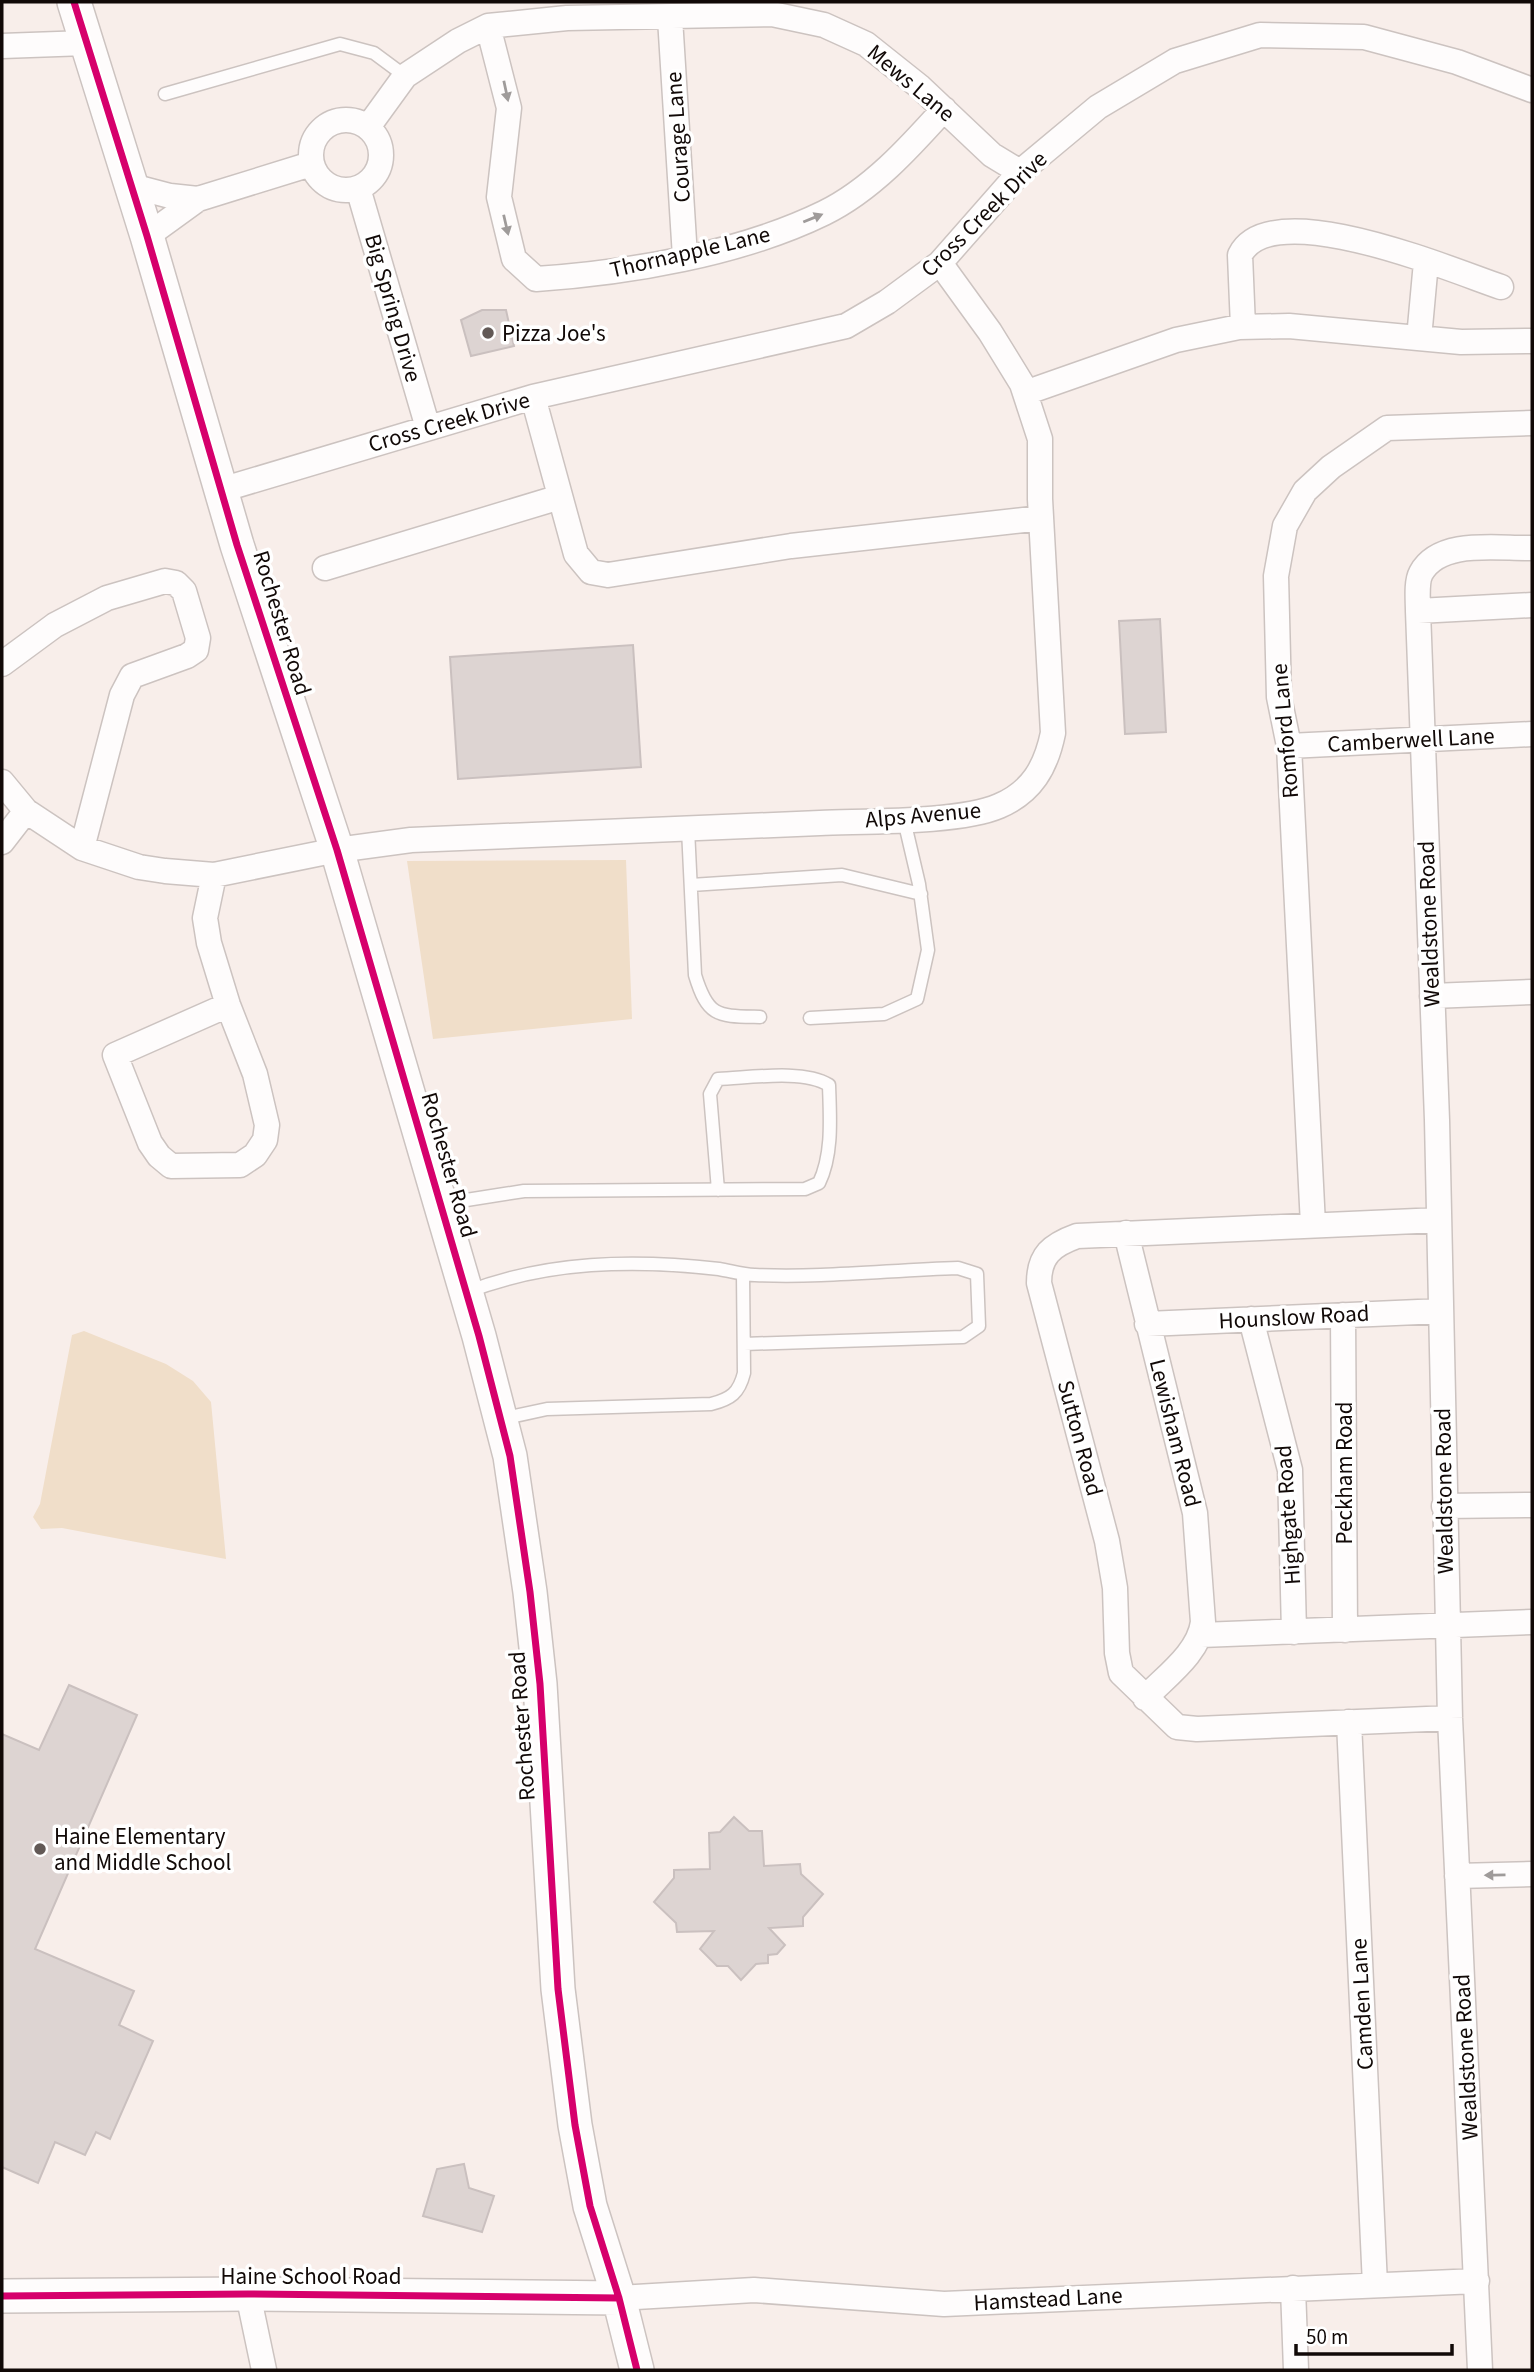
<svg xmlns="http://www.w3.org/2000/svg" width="1534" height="2372" viewBox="0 0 1534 2372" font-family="'Source Sans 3',sans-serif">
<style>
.green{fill:#f0dec9}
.building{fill:#ddd4d2;stroke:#cac0bf;stroke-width:2}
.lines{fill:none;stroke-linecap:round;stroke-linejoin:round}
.lane-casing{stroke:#ccc3c0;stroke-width:15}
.street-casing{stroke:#ccc3c0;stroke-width:27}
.secondary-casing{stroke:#ccc3c0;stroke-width:36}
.lane{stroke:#fefcfc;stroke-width:12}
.street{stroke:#fefcfc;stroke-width:24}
.secondary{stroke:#fefcfc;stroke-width:33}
.cycleway-casing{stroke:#fff;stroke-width:11}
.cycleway{stroke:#d6006c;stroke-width:7}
.oneway{fill:#9f9b9a}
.poi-dot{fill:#625956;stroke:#fff;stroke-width:2.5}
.labels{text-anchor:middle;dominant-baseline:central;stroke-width:7;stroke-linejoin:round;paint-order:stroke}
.street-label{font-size:23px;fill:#110907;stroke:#fff}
.poi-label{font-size:23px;fill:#110907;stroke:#fff;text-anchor:start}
</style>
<rect width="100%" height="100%" fill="#f8eeea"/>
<path class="green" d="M 626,860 L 632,1019 L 433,1039 L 407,861 Z
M 84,1331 L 166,1364 L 193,1381 L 211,1402 L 226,1559 L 62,1528 L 41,1529 L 33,1517 L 40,1504 L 72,1335 Z"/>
<path class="building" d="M 482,310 L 506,310 L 514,346 L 471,356 L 461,320 Z
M 1160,619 L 1166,732 L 1125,734 L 1119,621 Z
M 633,645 L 641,767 L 458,779 L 450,657 Z
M 69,1685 L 137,1715 L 35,1949 L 134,1991 L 119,2025 L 153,2041 L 110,2139 L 96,2132 L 85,2155 L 55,2142 L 38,2183 L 2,2167 L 2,1734 L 39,1750 Z
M 734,1817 L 749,1831 L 762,1831 L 764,1866 L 800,1864 L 801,1874 L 823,1894 L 803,1917 L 803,1926 L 769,1928 L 785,1945 L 777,1954 L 768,1955 L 768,1963 L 756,1964 L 741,1980 L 728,1966 L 717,1966 L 700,1949 L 714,1931 L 677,1932 L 676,1923 L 654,1902 L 674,1878 L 674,1870 L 710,1869 L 709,1833 L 720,1832 Z
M 464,2164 L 469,2188 L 494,2196 L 482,2232 L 423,2216 L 437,2169 Z"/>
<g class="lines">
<g class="lane-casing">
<path id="lane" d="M 165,94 L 340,44 L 374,53 L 405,76
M 688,829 L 695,975 C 708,1018 718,1016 760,1017
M 691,885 L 842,875 L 921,894
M 810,1018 L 884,1014 L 917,999 L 928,950 L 919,884 L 904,820
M 441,1204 L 524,1191 L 805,1189 L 819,1183 C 833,1154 830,1117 829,1085 C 803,1069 749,1078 718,1079 L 710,1094 L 718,1190
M 467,1292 C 547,1261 633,1259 719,1269 C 731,1271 743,1275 755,1275 C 822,1278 891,1270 958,1268 L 977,1274 L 979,1326 L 963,1337 L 744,1344
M 501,1419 L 547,1409 L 711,1404 C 731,1399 739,1393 744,1373 L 743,1274"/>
</g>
<g class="street-casing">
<path id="street" d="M 670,18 L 685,257
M 488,26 L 509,108 L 499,197 L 514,259 L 536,279 C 628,273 740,254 824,213 C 871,190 909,148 944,109
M 2,46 L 86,43
M311 155a35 35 0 1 1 70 0a35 35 0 1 1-70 0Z
M 368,127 L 405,76 L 458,41 L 488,26 L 567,18 L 772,14 L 824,25 L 866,44 L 920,87 L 992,155 L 1020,172
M 132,186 L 170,196 L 198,199
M 358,188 L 428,428
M 147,236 L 198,199 L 311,164
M 1243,327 L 1240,255 C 1271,193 1453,271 1501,287
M 1419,338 L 1426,262
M 1025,393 L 1176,340 L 1239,327 L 1289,326 L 1461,342 L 1532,341
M 533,397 L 576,554 L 591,572 L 608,575 L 791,546 L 1041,518
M 221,490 L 533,397 L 846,326 L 887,302 L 940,263 L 1020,172 L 1098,107 L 1175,61 L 1260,35 L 1364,37 L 1457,62 L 1532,90
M 325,568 L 560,497
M 1418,611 L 1532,605
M 2,664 L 55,625 L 107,598 L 165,581 L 176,583 L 184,591 L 198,638 L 196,650 L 187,656 L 132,676 L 122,695 L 82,848
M 1289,746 L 1532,734
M 2,782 L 26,811 L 82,848 L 139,867 L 165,871 L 214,875 L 337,850 L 411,840 C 547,835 683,829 820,823 C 865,821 960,823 999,806 C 1032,792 1046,767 1053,733 L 1040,499 L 1040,439 L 1022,384 L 990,332 L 940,263
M 2,842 L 26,811
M 214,875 L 205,918 L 209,943 L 228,1005 L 255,1074 L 267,1125 L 265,1140 L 255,1155 L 240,1165 L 171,1166 L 159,1156 L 150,1143 L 115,1055 L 228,1005
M 1432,996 L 1532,992
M 1439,1220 L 1077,1236 C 1052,1245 1039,1255 1039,1283 L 1107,1541 L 1115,1588 L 1117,1653 L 1121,1673 L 1177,1727 L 1197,1729 L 1450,1718
M 1313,1225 L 1289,746 L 1279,697 L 1276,576 L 1285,526 L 1305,491 L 1331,467 L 1387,428 L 1532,423
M 1126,1233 L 1195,1513 L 1203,1622 C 1199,1653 1166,1676 1145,1698
M 1343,1315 L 1345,1630
M 1251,1319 L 1290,1470 L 1294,1632
M 1147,1324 L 1441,1311
M 1444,1506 L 1532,1505
M 1201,1635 L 1532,1622
M 1349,1722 L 1375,2285
M 1457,1876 L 1532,1874
M 1293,2288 L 1296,2370
M 248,2294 L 264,2370
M 619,2298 L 754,2290 L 944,2304 L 1477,2281
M 1480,2370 L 1450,1718 L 1437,1120 L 1418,611 C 1418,601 1416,582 1421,573 C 1440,538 1499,549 1532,548"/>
</g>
<g class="secondary-casing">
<path id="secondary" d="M 74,2 L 147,236 L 237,545 L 337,850 L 479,1336 L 510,1456 L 530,1592 L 540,1684 L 558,1989 L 575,2125 L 590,2206 L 619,2298 L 637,2370
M 2,2296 L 248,2294 L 619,2298"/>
</g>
<use href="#lane" class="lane"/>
<use href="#street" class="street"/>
<use href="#secondary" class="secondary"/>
<g class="cycleway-casing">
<path id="cycleway" d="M 74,2 L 147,236 L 237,545 L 337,850 L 479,1336 L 510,1456 L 530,1592 L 540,1684 L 558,1989 L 575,2125 L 590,2206 L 619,2298 L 637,2370
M 2,2296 L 248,2294 L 619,2298"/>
</g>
<use href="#cycleway" class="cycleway"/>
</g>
<defs><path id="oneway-solid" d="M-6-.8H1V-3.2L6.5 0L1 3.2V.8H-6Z" transform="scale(1.75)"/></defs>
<g class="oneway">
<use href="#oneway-solid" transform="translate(506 91) rotate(78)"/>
<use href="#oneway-solid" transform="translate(813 218) rotate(-22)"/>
<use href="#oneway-solid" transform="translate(506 225) rotate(77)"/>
<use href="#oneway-solid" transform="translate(1495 1875) rotate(179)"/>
</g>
<g class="poi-dot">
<circle cx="488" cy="333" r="7"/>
<circle cx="40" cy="1849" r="7"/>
</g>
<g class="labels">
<g class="street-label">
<text transform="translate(911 83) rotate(40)">Mews Lane</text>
<text transform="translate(678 137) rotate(-94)">Courage Lane</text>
<text transform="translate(984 214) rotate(-45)">Cross Creek Drive</text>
<text transform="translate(690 252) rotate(-13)">Thornapple Lane</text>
<text transform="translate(393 308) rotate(74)">Big Spring Drive</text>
<text transform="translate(449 422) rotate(-16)">Cross Creek Drive</text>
<text transform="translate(282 623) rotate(73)">Rochester Road</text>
<text transform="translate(1285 731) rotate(-95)">Romford Lane</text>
<text transform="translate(1411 740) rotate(-3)">Camberwell Lane</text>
<text transform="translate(923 815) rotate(-5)">Alps Avenue</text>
<text transform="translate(1429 924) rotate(-92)">Wealdstone Road</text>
<text transform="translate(449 1165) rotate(74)">Rochester Road</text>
<text transform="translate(1294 1317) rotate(-3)">Hounslow Road</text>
<text transform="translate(1175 1433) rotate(76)">Lewisham Road</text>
<text transform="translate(1080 1438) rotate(75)">Sutton Road</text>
<text transform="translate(1344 1473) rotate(-90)">Peckham Road</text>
<text transform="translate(1444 1491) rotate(-91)">Wealdstone Road</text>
<text transform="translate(1288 1515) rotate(-94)">Highgate Road</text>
<text transform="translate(522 1726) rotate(-94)">Rochester Road</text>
<text transform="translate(1362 2004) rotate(-93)">Camden Lane</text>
<text transform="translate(1466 2057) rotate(-93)">Wealdstone Road</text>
<text x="311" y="2276">Haine School Road</text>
<text transform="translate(1048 2299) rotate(-3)">Hamstead Lane</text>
</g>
<g class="poi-label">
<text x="502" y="333">Pizza Joe's</text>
<text x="54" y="1836">Haine Elementary<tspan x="54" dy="26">and Middle School</tspan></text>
</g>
</g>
<rect width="1534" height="2372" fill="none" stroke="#110907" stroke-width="7"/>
<path d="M1296 2344v10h156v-10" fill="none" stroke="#110907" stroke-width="3.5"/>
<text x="1306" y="2344" font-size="21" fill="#110907" stroke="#ffffff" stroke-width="5" paint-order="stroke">50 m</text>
</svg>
